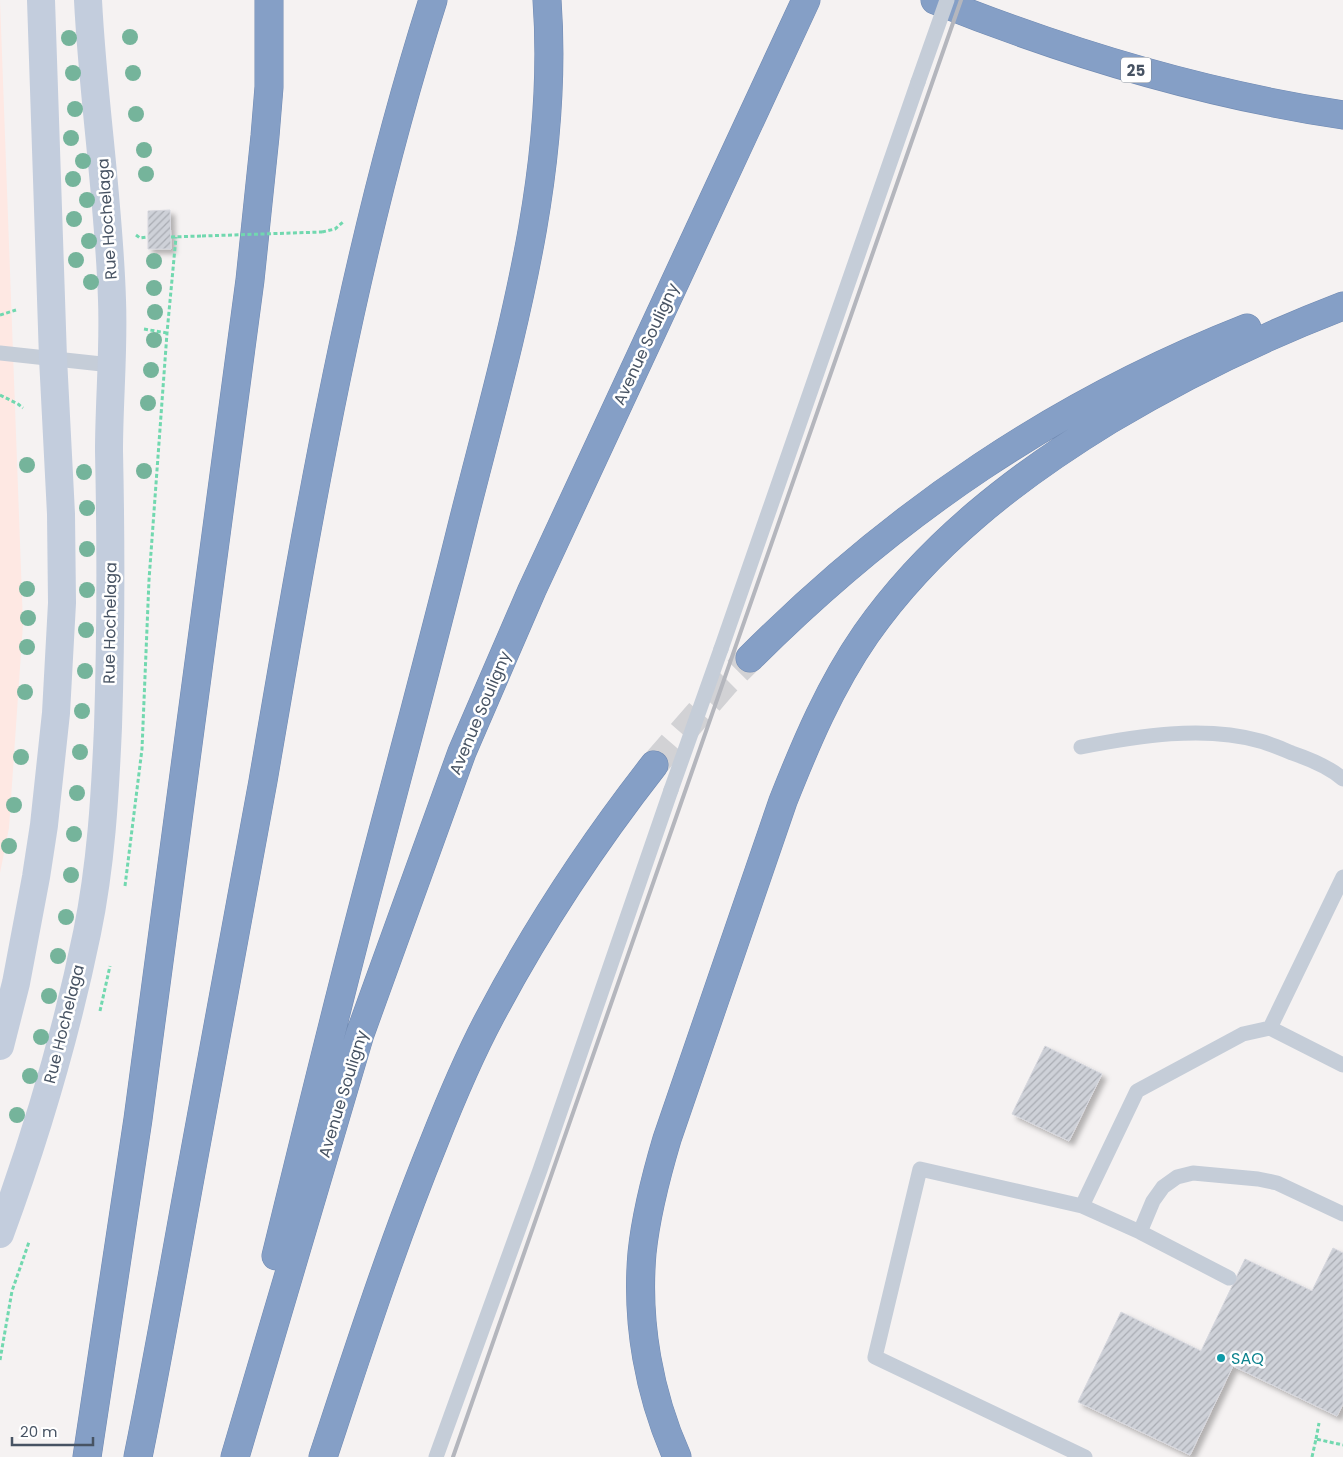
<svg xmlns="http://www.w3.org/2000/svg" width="1343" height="1457" viewBox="0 0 1343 1457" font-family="Poppins,sans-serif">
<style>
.medical{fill:#fee8e3}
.building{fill:url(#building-hatch);stroke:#d6d7de;filter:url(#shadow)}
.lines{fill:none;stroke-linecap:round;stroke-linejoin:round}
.highway-tunnel{stroke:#d2d2d5;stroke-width:28;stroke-dasharray:28 14;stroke-linecap:butt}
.highway-casing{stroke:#708ab2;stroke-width:29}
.path{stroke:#71d8af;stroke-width:3;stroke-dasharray:4 2.5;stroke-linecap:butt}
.lane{stroke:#c5cdd8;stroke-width:15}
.secondary{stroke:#c3cddd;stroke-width:28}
.highway{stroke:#859fc6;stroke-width:28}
.rail{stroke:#b4b6bd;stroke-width:4}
.path-bridge{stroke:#71d8af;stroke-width:3;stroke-dasharray:4 2.5;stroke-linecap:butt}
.lane-bridge{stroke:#c5cdd8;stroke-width:15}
.tree{fill:#75b49b}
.culture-dot{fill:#0f9aa8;stroke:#fff;stroke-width:2}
.labels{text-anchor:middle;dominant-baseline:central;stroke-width:5;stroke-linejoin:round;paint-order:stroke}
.shield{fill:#fff;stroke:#7e8792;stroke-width:1}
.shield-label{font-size:15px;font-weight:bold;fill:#475363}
.street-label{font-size:16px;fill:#475363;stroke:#fff}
.culture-label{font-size:16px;fill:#0d838f;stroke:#fff;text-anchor:start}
</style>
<defs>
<pattern id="building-hatch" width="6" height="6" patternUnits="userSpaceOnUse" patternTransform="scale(1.25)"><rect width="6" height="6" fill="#ced1d8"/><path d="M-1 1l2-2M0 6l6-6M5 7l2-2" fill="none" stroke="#a9acb3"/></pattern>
<filter id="shadow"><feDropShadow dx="4.5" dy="4.5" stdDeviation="2.5" flood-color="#0004"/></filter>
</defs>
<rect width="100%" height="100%" fill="#f5f2f2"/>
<path class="medical" d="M 0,0 L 23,624 L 9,828 L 0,873 Z"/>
<path class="building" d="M 170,210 L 171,249 L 148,249 L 148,211 Z
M 1045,1046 L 1102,1074 L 1069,1141 L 1012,1114 Z
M 1333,1248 L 1343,1253 L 1343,1404 L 1337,1416 L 1233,1366 L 1190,1455 L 1078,1402 L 1121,1312 L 1201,1351 L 1245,1259 L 1312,1291 Z"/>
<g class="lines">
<path class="highway-tunnel" d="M 654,765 L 725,683 L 750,658"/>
<g class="highway-casing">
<path id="highway" d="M 935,0 C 1067,53 1203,94 1343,115
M 750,658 C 895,513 1056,403 1247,328
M 276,1256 C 304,1141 332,1026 362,911 C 396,781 431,652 463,522 C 506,351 560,178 547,0
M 87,1457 L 138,1119 L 250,280 L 265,136 L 269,87 L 269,0
M 138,1457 C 157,1364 173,1271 190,1178 C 214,1045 240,913 263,781 C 308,518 352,254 433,0
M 235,1457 L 360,1034 L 462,752 L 532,590 L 806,0
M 323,1457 C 358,1351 392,1245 434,1142 C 451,1099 469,1056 491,1015 C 538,926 593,843 654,765
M 677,1457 C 649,1394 636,1323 642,1253 C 646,1214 656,1176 667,1139 L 783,801 C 806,743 830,686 866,634 C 929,544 1016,477 1109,420 C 1184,375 1262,337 1343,306"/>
</g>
<path class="path" d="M 322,232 L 335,229 L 343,222
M 136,235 L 140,238 L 148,237
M 171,237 L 202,236
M 0,315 L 16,310
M 144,329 L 167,333
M 0,395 L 18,404 L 23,408
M 125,886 L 142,749 L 149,580 L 167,333 L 176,237
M 100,1011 L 110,966
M 0,1360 L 12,1291 L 29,1242
M 1316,1439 L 1319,1423
M 1312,1457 L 1316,1439 L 1343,1445"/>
<path class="lane" d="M 0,353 L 111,365
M 721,649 L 918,82
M 1081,747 C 1137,736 1204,725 1260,741 C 1271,744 1282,749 1292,753 C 1310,759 1329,767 1343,779
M 1343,877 L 1270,1028 L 1343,1065
M 1082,1206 L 1137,1091 L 1243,1034 L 1270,1028
M 1140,1232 L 1153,1201 L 1163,1187 L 1177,1177 L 1193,1173 L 1258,1179 L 1277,1183 L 1343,1214
M 436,1457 L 540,1170 L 671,790
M 1085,1457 L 875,1357 L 920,1169 L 1082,1206 L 1140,1232 L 1229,1278"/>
<path class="secondary" d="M 0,1046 L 16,983 L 36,877 L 44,825 L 56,713 L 62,603 L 61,514 L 53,358 L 41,0
M 0,1234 C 36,1136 66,1035 87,933 C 101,865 105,796 108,727 C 111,635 111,543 109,451 C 109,401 114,350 112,300 C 109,200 93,100 88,0"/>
<use href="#highway" class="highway"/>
<path class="rail" d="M 453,1457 L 961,0"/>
<path class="path-bridge" d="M 202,236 L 322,232"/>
<path class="lane-bridge" d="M 918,82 L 947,0
M 671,790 L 721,649"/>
</g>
<g class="tree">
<circle cx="130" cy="37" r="8"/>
<circle cx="69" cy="38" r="8"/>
<circle cx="73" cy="73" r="8"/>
<circle cx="133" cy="73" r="8"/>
<circle cx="75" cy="109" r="8"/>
<circle cx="136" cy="114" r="8"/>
<circle cx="71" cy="138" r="8"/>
<circle cx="144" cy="150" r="8"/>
<circle cx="83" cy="161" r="8"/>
<circle cx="146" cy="174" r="8"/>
<circle cx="73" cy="179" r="8"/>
<circle cx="87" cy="200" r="8"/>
<circle cx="74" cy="219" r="8"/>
<circle cx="89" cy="241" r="8"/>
<circle cx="76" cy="260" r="8"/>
<circle cx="154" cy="261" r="8"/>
<circle cx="91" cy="282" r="8"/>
<circle cx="154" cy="288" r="8"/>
<circle cx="155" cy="312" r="8"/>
<circle cx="154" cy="340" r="8"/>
<circle cx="151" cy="370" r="8"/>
<circle cx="148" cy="403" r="8"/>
<circle cx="27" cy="465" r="8"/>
<circle cx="144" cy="471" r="8"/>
<circle cx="84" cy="472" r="8"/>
<circle cx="87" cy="508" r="8"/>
<circle cx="87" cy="549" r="8"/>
<circle cx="27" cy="589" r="8"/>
<circle cx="87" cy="590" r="8"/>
<circle cx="28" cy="618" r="8"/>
<circle cx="86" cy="630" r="8"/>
<circle cx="27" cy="647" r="8"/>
<circle cx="85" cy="671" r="8"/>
<circle cx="25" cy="692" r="8"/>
<circle cx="82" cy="711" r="8"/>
<circle cx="80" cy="752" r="8"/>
<circle cx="21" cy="757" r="8"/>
<circle cx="77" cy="793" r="8"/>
<circle cx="14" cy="805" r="8"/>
<circle cx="74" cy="834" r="8"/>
<circle cx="9" cy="846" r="8"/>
<circle cx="71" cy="875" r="8"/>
<circle cx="66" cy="917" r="8"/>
<circle cx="58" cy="956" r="8"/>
<circle cx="49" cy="996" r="8"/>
<circle cx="41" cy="1037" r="8"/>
<circle cx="30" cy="1076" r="8"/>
<circle cx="17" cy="1115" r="8"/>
</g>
<circle class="culture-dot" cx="1221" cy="1358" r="5"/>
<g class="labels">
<rect class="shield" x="1121" y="57.5" width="30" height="25" rx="4"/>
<g class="shield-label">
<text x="1136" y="70">25</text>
</g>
<g class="street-label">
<text transform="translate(107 219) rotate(-94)">Rue Hochelaga</text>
<text transform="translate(646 344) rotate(-65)">Avenue Souligny</text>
<text transform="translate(110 623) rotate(-89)">Rue Hochelaga</text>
<text transform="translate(480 713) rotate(-67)">Avenue Souligny</text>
<text transform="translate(64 1024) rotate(-76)">Rue Hochelaga</text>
<text transform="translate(343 1094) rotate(-73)">Avenue Souligny</text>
</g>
<g class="culture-label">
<text x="1231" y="1358">SAQ</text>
</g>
</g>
<path d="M12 1437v8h81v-8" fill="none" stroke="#475363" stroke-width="2.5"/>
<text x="20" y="1437" font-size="15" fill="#475363" stroke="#ffffff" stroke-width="4" paint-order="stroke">20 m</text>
</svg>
